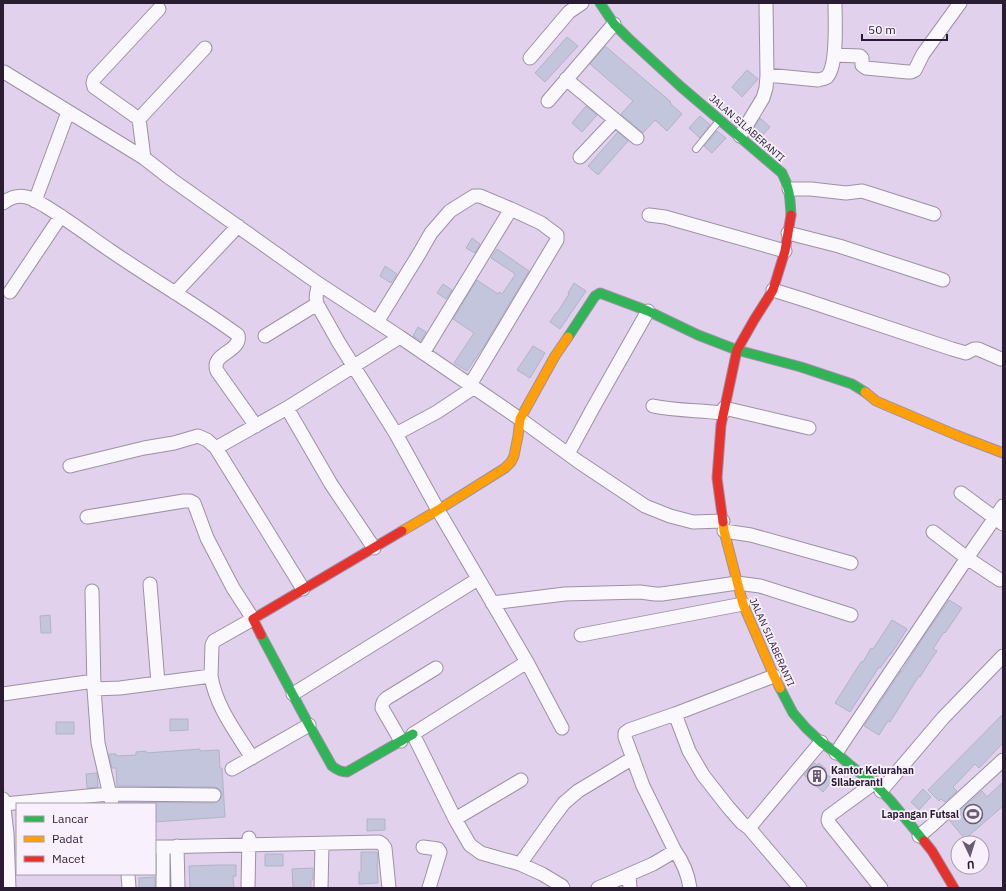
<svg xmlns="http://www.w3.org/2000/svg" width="1006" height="891" viewBox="0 0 1006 891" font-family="'IBM Plex Sans',sans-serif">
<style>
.building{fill:#c3c5dc;stroke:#b1b3c9}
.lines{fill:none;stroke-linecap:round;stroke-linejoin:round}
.lane-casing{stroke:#9d90a6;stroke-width:8}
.street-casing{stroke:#9d90a6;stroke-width:15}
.fast-casing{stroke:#9d90a6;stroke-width:11}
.slow-casing{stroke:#9d90a6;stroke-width:11}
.jam-casing{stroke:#9d90a6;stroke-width:11}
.lane{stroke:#faf8fc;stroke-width:6}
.street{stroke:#faf8fc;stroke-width:13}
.fast{stroke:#30b455;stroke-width:9}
.slow{stroke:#ff9f0a;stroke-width:9}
.jam{stroke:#e5322d;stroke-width:9}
.labels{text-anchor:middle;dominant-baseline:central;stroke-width:3.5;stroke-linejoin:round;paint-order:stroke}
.street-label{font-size:10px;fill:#291c33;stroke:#f8f1fd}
.poi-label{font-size:10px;font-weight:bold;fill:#291c33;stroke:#f8f1fd;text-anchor:start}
</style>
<rect width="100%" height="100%" fill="#e1d1ec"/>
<path class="building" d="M 567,37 L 578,46 L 545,82 L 535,73 Z
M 605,46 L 671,102 L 670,103 L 682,114 L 667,131 L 655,120 L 643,133 L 621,114 L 633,101 L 590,64 Z
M 747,70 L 758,79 L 742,97 L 732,87 Z
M 586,106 L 597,115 L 582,132 L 572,123 Z
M 700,116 L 710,125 L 700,138 L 689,128 Z
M 760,118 L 770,127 L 759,139 L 751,132 Z
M 717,131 L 726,138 L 712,153 L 704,146 Z
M 618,132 L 628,141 L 598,175 L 588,166 Z
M 472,238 L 480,244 L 475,253 L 466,248 Z
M 497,249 L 529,271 L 484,346 L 467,371 L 454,363 L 474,333 L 453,319 L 477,280 L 498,294 L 499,292 L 502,294 L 515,275 L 514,274 L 514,273 L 491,258 Z
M 385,266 L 397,274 L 391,283 L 380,276 Z
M 574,283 L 586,291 L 560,329 L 550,322 L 556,313 L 557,313 L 569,294 L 568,293 Z
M 443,284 L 452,290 L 446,299 L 437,293 Z
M 418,327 L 426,332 L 421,341 L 413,336 Z
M 533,346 L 545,353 L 530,378 L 517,370 Z
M 949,600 L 962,608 L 945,633 L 944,632 L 933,649 L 937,651 L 930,661 L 920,677 L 919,676 L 890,722 L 888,721 L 879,735 L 864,726 L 871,716 L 901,671 L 902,671 L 922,639 Z
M 50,615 L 51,633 L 41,633 L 40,616 Z
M 892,620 L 907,629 L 891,654 L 890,654 L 880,668 L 879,667 L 850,712 L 835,703 L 861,662 L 863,662 L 871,648 L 873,649 Z
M 1003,714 L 1003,743 L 979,768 L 975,764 L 953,787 L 957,791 L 945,802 L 941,799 L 939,801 L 928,790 Z
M 170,719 L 188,719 L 188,730 L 170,731 Z
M 56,722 L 74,722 L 74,734 L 56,734 Z
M 200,749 L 200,751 L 219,750 L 220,768 L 222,768 L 225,817 L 155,822 L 155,804 L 120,804 L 120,802 L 214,803 L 218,802 L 221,799 L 222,795 L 221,791 L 218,788 L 214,787 L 117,786 L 116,768 L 112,768 L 109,754 L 116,754 L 116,756 L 136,755 L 136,752 L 146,751 L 146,753 Z
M 814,763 L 817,765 L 819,763 L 826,769 L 824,772 L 833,780 L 823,792 L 804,775 Z
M 97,773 L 98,787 L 87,788 L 86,774 Z
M 1003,782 L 1003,806 L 965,839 L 949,820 L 982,791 L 987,797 Z
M 923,789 L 931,797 L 919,810 L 911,802 Z
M 367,819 L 385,819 L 385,830 L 367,831 Z
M 361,852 L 377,852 L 378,863 L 377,863 L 378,883 L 359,884 L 359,872 L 361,872 Z
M 265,854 L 283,854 L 283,866 L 265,866 Z
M 218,865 L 236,865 L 236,876 L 233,876 L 234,888 L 190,888 L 189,866 Z
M 313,868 L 313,880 L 311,880 L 311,888 L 293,888 L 292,869 Z
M 155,877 L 155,888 L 139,888 L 139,878 Z"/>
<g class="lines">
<g class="lane-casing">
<path id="lane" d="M 696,149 L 719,121"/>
</g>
<g class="street-casing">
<path id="street" d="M 159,9 L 94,79 L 93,83 L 94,87 L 139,119 L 144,158 L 171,179 L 319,284 L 400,337
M 834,55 L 860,56 L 862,58 L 862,65 L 866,68 L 908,72 L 911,72 L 915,70 L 923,54 L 960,3
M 530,58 L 569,12 L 582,3
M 4,72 L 144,158
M 767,75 L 818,80 C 821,79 824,79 827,77 C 838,65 835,20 835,3
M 566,79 L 637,138
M 548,101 L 614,24
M 139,119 L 205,48
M 740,136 L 763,98 L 766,88 L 767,75 L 766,3
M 580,157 L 615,120
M 789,189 L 811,189 L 846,193 L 862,191 L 934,214
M 35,201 L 68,112
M 3,203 C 10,198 18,195 26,197 C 33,198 39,203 45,206 C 68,220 89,236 111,251 C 153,280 197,305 238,335 C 242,352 210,353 217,371 L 256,426
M 649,215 L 665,217 L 785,251
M 788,233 L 839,246 L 943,280
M 319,284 C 317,290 315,298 317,304 L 339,343 L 396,434 L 438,510 L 527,662 L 413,734 L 455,819 L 470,845 L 481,853 L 520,864 L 542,874 L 562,886 L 563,888
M 773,290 L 805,300 L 952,349 L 966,353 L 974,349 L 978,349 L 1001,359 L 1003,359
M 10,292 L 61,216
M 175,293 L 238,226
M 377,322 L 419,254 L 431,233 L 450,211 L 474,196 L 480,196 L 511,209 L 423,353
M 265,336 L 317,304
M 470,385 L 557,240 L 557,235 L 541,223 L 511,209
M 653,406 C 676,411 700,410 723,413
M 287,408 L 216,448 L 303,589
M 724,408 L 809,428
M 396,434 L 437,412 L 473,388
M 568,454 L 593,408 L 648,311
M 70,466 L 144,448 L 174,443 L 198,436 L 207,440 L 216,448
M 961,493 L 1003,524
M 87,517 L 184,501 L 190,501 L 194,503 L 207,538 L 233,588 L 253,619 L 214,641 L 212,645 L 211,676
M 724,531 L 751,535 L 851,563
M 933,532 L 967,558 L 1000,580
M 374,548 L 331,484 L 287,408 L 400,337 L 520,419 L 579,462 L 645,506 L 670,516 L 693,522 L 723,521
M 150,584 L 158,683
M 92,591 L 94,689 L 98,743 L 112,804
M 492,603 L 565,594 L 640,592 L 655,594 L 662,594 L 737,583 L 760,586 L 851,615
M 581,635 L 743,604
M 527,662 L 562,728
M 94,689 L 120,688 L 211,676 C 216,707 236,732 252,758
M 3,694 L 94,681
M 293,694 L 478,579
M 675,714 L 689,751 L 703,775 L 728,807 L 742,823 L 749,828 L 800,888
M 401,741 L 382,708 C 382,703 383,701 387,698 L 436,668
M 836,753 L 967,558 L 1003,506
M 232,769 L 309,725
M 874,783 L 829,816 L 828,820 L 829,823 L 881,888
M 881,791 L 943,718 L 1003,656
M 3,799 L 7,834 L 9,888
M 4,804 L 109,794 L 214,795
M 455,819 L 521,780
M 749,828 L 821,742
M 919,836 L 931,826 L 1003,760
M 177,846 L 178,888
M 155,847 L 379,842 L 382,844 L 385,848 L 389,888
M 163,847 L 163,888
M 423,847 L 438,849 L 440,852 L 429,888
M 520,864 L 552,819 L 564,803 L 578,791 L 633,758
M 128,874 L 129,888
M 629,875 L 630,888
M 248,888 L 249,838
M 321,888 L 322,844
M 598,888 L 653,864 L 675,851
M 690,888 C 688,874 683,862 675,851 L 643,786 L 625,737 L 625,733 L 629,730 L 675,714 L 774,676"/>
</g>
<g class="fast-casing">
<path id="fast" d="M 600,3 L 614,24 L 628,38 L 680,86 L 782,173 C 790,188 790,199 791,215
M 568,337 L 595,296 L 600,293 L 648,311 L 698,335 L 737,350 L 801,367 L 852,384 L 865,392
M 261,635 L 309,725 L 332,766 C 337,770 341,772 347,772 L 413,734
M 780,688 L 793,713 L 806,728 L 821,742 L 836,753 L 856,770 L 874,783 L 891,801 L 924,841"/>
</g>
<g class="slow-casing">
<path id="slow" d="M 865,392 L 876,401 L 956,435 L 1003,453
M 723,522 L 724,531 L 743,604 L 774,676 L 780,688
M 402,531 L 438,510 L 505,468 L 511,462 L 514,456 L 518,436 L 520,419 L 555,356 L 568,337"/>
</g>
<g class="jam-casing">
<path id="jam" d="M 723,522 L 717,478 L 721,425 L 737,350 L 754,320 L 773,290 L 785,251 L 791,215
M 261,635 L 253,619 L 402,531
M 924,841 L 932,851 L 954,888"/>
</g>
<use href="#lane" class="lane"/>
<use href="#street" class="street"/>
<use href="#fast" class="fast"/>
<use href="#slow" class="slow"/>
<use href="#jam" class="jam"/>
</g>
<defs>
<g id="building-ring" transform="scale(1)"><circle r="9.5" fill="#f8f1fd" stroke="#695b74" stroke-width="1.5"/><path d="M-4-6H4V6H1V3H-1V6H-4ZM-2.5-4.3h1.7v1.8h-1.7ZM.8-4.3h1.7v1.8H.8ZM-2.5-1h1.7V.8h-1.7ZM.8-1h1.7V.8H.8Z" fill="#695b74"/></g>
<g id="stadium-ring" transform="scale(1)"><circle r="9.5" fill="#f8f1fd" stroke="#695b74" stroke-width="1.5"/><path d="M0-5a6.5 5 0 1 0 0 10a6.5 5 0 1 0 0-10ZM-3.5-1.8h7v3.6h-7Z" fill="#695b74"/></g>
</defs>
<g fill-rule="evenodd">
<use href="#building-ring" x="817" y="776"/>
<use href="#stadium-ring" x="973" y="814"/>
</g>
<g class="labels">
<g class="street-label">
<text transform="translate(747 128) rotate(41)">JALAN SILABERANTI</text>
<text transform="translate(772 642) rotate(66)">JALAN SILABERANTI</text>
</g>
<g class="poi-label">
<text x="831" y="770">Kantor Kelurahan<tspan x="831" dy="12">Silaberanti</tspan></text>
<text x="959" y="814" text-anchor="end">Lapangan Futsal</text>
</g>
</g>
<rect width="1006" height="891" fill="none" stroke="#291c33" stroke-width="8"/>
<rect x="16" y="803" width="140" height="72" fill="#f8f1fd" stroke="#a59cac"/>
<rect x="24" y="816" width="20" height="6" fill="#30b455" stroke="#a59cac"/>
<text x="52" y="823" font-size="12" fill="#291c33">Lancar</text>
<rect x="24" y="836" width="20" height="6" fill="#ff9f0a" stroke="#a59cac"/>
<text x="52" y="843" font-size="12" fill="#291c33">Padat</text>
<rect x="24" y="856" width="20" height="6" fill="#e5322d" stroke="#a59cac"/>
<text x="52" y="863" font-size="12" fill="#291c33">Macet</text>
<g transform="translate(970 855) rotate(176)"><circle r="19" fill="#f8f1fd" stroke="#a59cac"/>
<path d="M0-3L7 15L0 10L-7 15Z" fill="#695b74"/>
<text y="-6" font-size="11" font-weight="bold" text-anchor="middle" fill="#291c33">U</text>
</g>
<path d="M862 34v6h85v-6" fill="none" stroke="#291c33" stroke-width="2"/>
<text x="868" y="34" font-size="12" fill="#291c33" stroke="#f8f1fd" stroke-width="3" paint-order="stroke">50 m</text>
</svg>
